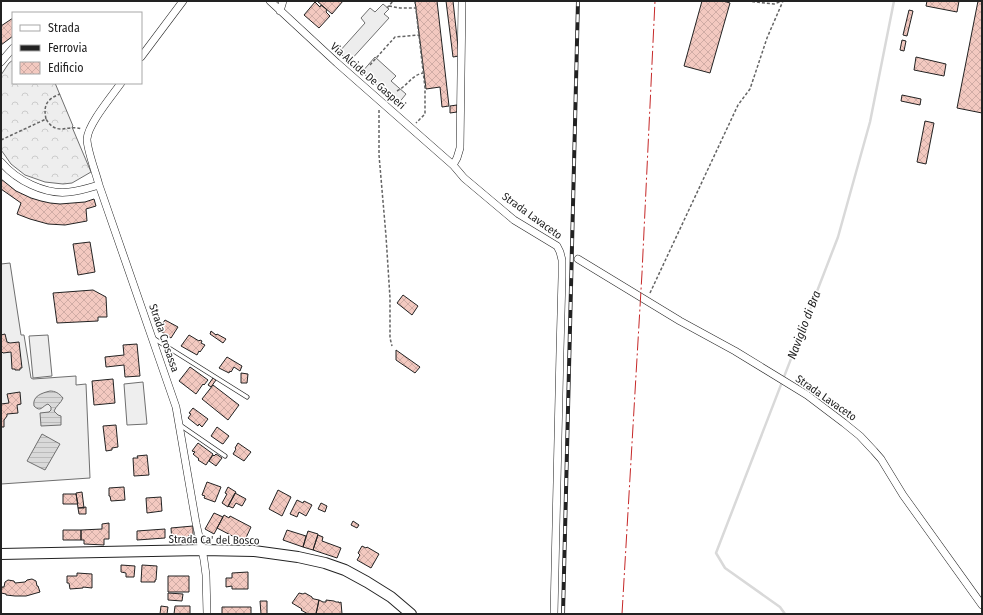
<svg xmlns="http://www.w3.org/2000/svg" width="983" height="615" viewBox="0 0 983 615" font-family="'Fira Sans Condensed',sans-serif">
<style>
.forest{fill:url(#forest-crowns);stroke:#6f6f6f}
.pitch{fill:#eee;stroke:#6f6f6f}
.parking{fill:#ededed;stroke:#6f6f6f}
.water{fill:url(#water-rules);stroke:#6f6f6f}
.lines{fill:none;stroke-linecap:round;stroke-linejoin:round}
.stream{stroke:#d9d9d9;stroke-width:2.5}
.building{fill:url(#building-cross-hatch);stroke:#222}
.lane-casing{stroke:#222;stroke-width:5}
.street-casing{stroke:#222;stroke-width:8}
.secondary-casing{stroke:#222;stroke-width:12}
.path{stroke:#646464;stroke-width:1.5;stroke-dasharray:3 2;stroke-linecap:butt}
.lane{stroke:#fff;stroke-width:3.5}
.street{stroke:#fff;stroke-width:7}
.secondary{stroke:#fff;stroke-width:10}
.rail-casing{stroke:#222;stroke-width:4}
.rail{stroke:#fff;stroke-width:2.5;stroke-dasharray:8;stroke-linecap:butt}
.power{stroke:#c62828;stroke-width:1;stroke-dasharray:14 3 2 3;stroke-linecap:butt}
.labels{text-anchor:middle;dominant-baseline:central;stroke-width:3;stroke-linejoin:round;paint-order:stroke}
.street-label{font-size:11px;fill:#222;stroke:#fff}
.water-label{font-size:12px;font-style:italic;fill:#222;stroke:#fff}
</style>
<defs>
<pattern id="forest-crowns" width="20" height="18" patternUnits="userSpaceOnUse"><rect width="20" height="18" fill="#eee"/><path d="M2 6a3 3 0 1 1 6 0M12 15a3 3 0 1 1 6 0" fill="none" stroke="#ccc"/></pattern>
<pattern id="water-rules" width="6" height="5" patternUnits="userSpaceOnUse"><rect width="6" height="5" fill="#d9d9d9"/><path d="M0 2.5h6" fill="none" stroke="#bababa"/></pattern>
<pattern id="building-cross-hatch" width="8" height="8" patternUnits="userSpaceOnUse"><rect width="8" height="8" fill="#f3c9c0"/><path d="M0 0l8 8M0 8l8-8" fill="none" stroke="#d0aca5"/></pattern>
</defs>
<rect width="100%" height="100%" fill="#fff"/>
<path class="forest" d="M 13,60 L 13,83 L 55,83 L 73,126 L 72,127 L 91,172 L 72,183 L 63,184 L 45,182 L 25,175 L 11,164 L 4,154 L 1,150 L 1,75 L 9,63 Z"/>
<path class="pitch" d="M 10,263 L 21,335 L 24,335 L 31,378 L 33,379 L 76,376 L 76,385 L 86,384 L 90,478 L 1,484 L 1,264 Z
M 48,335 L 52,376 L 33,378 L 29,336 Z
M 143,382 L 147,424 L 127,425 L 124,384 Z"/>
<path class="parking" d="M 383,4 L 389,9 L 384,14 L 389,18 L 349,62 L 339,52 L 365,23 L 361,18 L 370,8 L 375,12 Z
M 375,57 L 396,76 L 391,81 L 406,94 L 398,104 L 362,72 Z"/>
<path class="water" d="M 50,391 C 55,391 59,393 63,398 C 61,403 56,406 54,411 L 58,415 L 61,416 L 61,425 L 41,426 L 40,413 L 49,412 L 51,410 L 51,407 L 48,404 C 42,406 41,413 34,406 C 32,396 42,393 50,391 Z
M 42,434 L 60,444 L 45,470 L 27,461 Z"/>
<g class="lines">
<path class="stream" d="M 785,614 L 780,607 L 725,568 L 716,553 L 838,237 L 870,122 L 894,1"/>
</g>
<path class="building" d="M 317,1 L 343,1 L 332,14 Z
M 415,1 L 437,1 L 449,106 L 442,107 L 440,87 L 426,89 Z
M 446,1 L 453,1 L 459,56 L 453,57 Z
M 702,1 L 723,1 L 730,3 L 710,73 L 684,66 Z
M 927,1 L 959,1 L 957,12 L 926,6 Z
M 978,1 L 982,1 L 982,113 L 957,108 Z
M 315,2 L 320,7 L 321,5 L 327,10 L 326,12 L 330,16 L 319,28 L 304,15 Z
M 909,10 L 913,11 L 907,36 L 903,35 Z
M 13,18 L 13,36 L 1,45 L 1,26 Z
M 902,40 L 906,41 L 904,51 L 900,50 Z
M 916,57 L 946,64 L 944,76 L 914,70 Z
M 902,95 L 921,99 L 920,105 L 901,101 Z
M 457,105 L 457,112 L 450,113 L 450,106 Z
M 925,121 L 934,123 L 926,164 L 917,162 Z
M 1,179 L 16,191 L 31,198 L 41,201 L 50,203 L 60,204 L 85,202 L 94,199 L 96,206 L 86,209 L 87,221 L 65,225 L 48,224 L 30,219 L 17,214 L 21,203 L 1,189 Z
M 90,242 L 95,272 L 78,275 L 73,244 Z
M 93,290 L 106,297 L 107,317 L 98,317 L 98,321 L 57,323 L 53,293 Z
M 403,295 L 418,306 L 412,315 L 397,303 Z
M 165,320 L 178,327 L 171,338 L 157,329 L 161,323 L 163,323 Z
M 211,331 L 216,335 L 217,334 L 226,339 L 223,343 L 210,334 Z
M 5,334 L 7,342 L 10,343 L 19,342 L 22,368 L 20,368 L 20,370 L 15,370 L 15,369 L 12,369 L 11,352 L 3,353 L 1,351 L 1,335 Z
M 189,335 L 199,341 L 200,340 L 202,341 L 201,343 L 205,345 L 200,352 L 199,351 L 197,355 L 181,346 Z
M 137,344 L 140,376 L 125,377 L 124,365 L 106,367 L 105,357 L 124,355 L 123,345 Z
M 396,350 L 420,367 L 415,373 L 396,360 Z
M 227,357 L 242,366 L 240,371 L 234,367 L 231,372 L 230,371 L 229,373 L 219,368 Z
M 190,367 L 208,380 L 204,385 L 203,384 L 196,394 L 179,381 Z
M 241,373 L 248,374 L 247,383 L 241,383 Z
M 213,378 L 216,380 L 211,387 L 208,385 Z
M 113,379 L 115,403 L 94,405 L 92,381 Z
M 213,385 L 239,405 L 228,420 L 202,399 Z
M 20,392 L 21,404 L 17,405 L 18,413 L 7,414 L 7,416 L 4,420 L 4,427 L 1,427 L 1,404 L 9,403 L 7,394 Z
M 193,408 L 208,419 L 202,427 L 199,424 L 198,426 L 188,418 L 191,414 L 189,413 Z
M 116,425 L 118,447 L 112,448 L 112,450 L 106,451 L 103,426 Z
M 217,427 L 229,436 L 223,444 L 221,443 L 211,436 Z
M 198,443 L 213,454 L 206,465 L 198,460 L 199,459 L 193,454 L 195,452 L 192,451 Z
M 238,443 L 251,452 L 244,461 L 233,454 L 236,449 L 235,448 Z
M 216,454 L 222,458 L 216,466 L 209,461 L 213,455 L 214,456 Z
M 147,455 L 149,475 L 134,476 L 133,458 L 138,458 L 137,456 Z
M 207,482 L 221,487 L 215,502 L 204,498 L 205,496 L 202,495 Z
M 124,487 L 125,500 L 111,501 L 110,496 L 109,496 L 109,488 Z
M 228,487 L 236,492 L 228,507 L 222,503 L 227,494 L 225,493 Z
M 278,490 L 291,497 L 282,516 L 269,509 Z
M 82,492 L 84,508 L 78,508 L 76,493 Z
M 235,493 L 246,499 L 242,506 L 236,503 L 233,508 L 228,506 Z
M 63,494 L 76,494 L 78,504 L 63,504 Z
M 161,497 L 162,511 L 147,513 L 146,498 Z
M 297,500 L 303,503 L 304,501 L 312,505 L 306,516 L 299,512 L 297,517 L 290,514 Z
M 321,503 L 327,506 L 325,512 L 318,509 Z
M 86,507 L 86,514 L 79,514 L 78,508 Z
M 214,513 L 223,517 L 214,534 L 205,529 Z
M 224,515 L 229,518 L 230,516 L 251,527 L 244,542 L 217,528 Z
M 353,521 L 359,525 L 357,528 L 351,525 Z
M 109,523 L 109,539 L 104,539 L 104,545 L 84,544 L 84,540 L 81,540 L 81,530 L 102,529 L 102,524 Z
M 193,526 L 193,535 L 188,536 L 188,541 L 172,542 L 171,528 Z
M 165,529 L 165,538 L 137,540 L 137,531 Z
M 63,530 L 81,530 L 81,540 L 63,540 Z
M 287,530 L 306,536 L 303,547 L 283,540 Z
M 308,531 L 318,534 L 313,550 L 303,547 Z
M 318,535 L 323,537 L 322,541 L 341,548 L 337,558 L 313,550 Z
M 362,546 L 366,548 L 367,547 L 379,554 L 371,568 L 357,560 L 360,555 L 358,553 Z
M 121,565 L 135,566 L 134,577 L 126,577 L 126,573 L 121,572 Z
M 142,565 L 157,566 L 156,580 L 155,580 L 155,582 L 141,582 Z
M 248,572 L 248,589 L 232,589 L 232,586 L 226,587 L 226,578 L 232,578 L 232,573 Z
M 77,573 L 92,574 L 92,588 L 83,587 L 83,588 L 70,589 L 69,583 L 67,583 L 67,576 L 77,576 Z
M 168,576 L 189,576 L 189,592 L 168,592 Z
M 32,579 L 36,581 L 37,586 L 38,586 L 40,592 L 26,596 L 15,596 L 6,595 L 6,594 L 1,593 L 2,587 L 4,587 L 5,582 L 8,580 L 14,581 L 15,583 L 25,582 L 27,580 Z
M 168,593 L 183,594 L 182,601 L 168,600 Z
M 299,593 L 303,594 L 305,593 L 312,597 L 312,598 L 314,599 L 319,600 L 316,614 L 308,614 L 301,610 L 302,609 L 292,603 Z
M 319,600 L 323,602 L 326,602 L 326,600 L 334,601 L 336,602 L 339,602 L 339,603 L 341,602 L 342,614 L 316,614 Z
M 260,601 L 267,601 L 267,614 L 261,614 Z
M 161,606 L 168,607 L 167,614 L 160,614 Z
M 175,606 L 190,606 L 190,614 L 174,614 Z
M 222,607 L 251,607 L 251,614 L 222,614 Z"/>
<g class="lines">
<g class="lane-casing">
<path id="lane" d="M 153,338 L 247,397
M 180,425 L 225,456"/>
</g>
<g class="street-casing">
<path id="street" d="M 270,1 L 337,63 L 453,165 L 464,178 L 514,220 L 557,246 L 560,252 L 562,260 L 562,277 L 560,351 L 554,614
M 280,11 L 283,1
M 141,57 L 183,1
M 1,62 L 13,48
M 121,83 C 112,96 88,124 87,139 C 87,150 96,173 99,185 L 176,407 L 196,523 L 202,550 L 204,560 L 206,575 L 207,614
M 1,162 C 16,180 45,195 69,192 C 80,191 89,188 99,185
M 453,165 L 457,158 L 460,148 L 462,1
M 578,259 L 680,321 L 735,351 L 807,395 L 844,423 L 860,436 L 874,451 L 881,459 L 903,495 L 982,605"/>
</g>
<g class="secondary-casing">
<path id="secondary" d="M 1,554 L 202,550 L 254,551 L 298,557 L 325,563 L 345,570 L 367,582 L 391,597 L 411,614"/>
</g>
<path class="path" d="M 415,1 L 425,88 L 425,114 L 416,123
M 747,1 L 774,4 L 782,1
M 389,6 L 400,8 L 416,8
M 387,8 L 393,1
M 370,65 L 395,37 L 419,35
M 397,91 C 407,86 412,75 423,73
M 379,110 L 379,155 L 386,236 L 390,298 L 390,338 L 392,346
M 46,119 C 43,105 47,99 60,94
M 1,140 L 46,119 C 57,137 67,124 82,129
M 650,293 L 738,105 L 750,89 L 767,38 L 783,1"/>
<use href="#lane" class="lane"/>
<use href="#street" class="street"/>
<use href="#secondary" class="secondary"/>
<g class="rail-casing">
<path id="rail" d="M 563,614 L 578,1"/>
</g>
<use href="#rail" class="rail"/>
<path class="power" d="M 622,614 L 642,273 L 655,1"/>
</g>
<g class="labels">
<g class="street-label">
<text transform="translate(368 76) rotate(41)">Via Alcide De Gasperi</text>
<text transform="translate(532 216) rotate(36)">Strada Lavaceto</text>
<text transform="translate(164 338) rotate(71)">Strada Crosassa</text>
<text transform="translate(826 398) rotate(35)">Strada Lavaceto</text>
<text transform="translate(214 540) rotate(1)">Strada Ca' del Bosco</text>
</g>
<g class="water-label">
<text transform="translate(804 325) rotate(-69)">Naviglio di Bra</text>
</g>
</g>
<rect width="983" height="615" fill="none" stroke="#222222" stroke-width="4"/>
<rect x="12" y="12" width="130" height="72" fill="#ffffff" stroke="#a7a7a7"/>
<rect x="20" y="25" width="20" height="6" fill="#ffffff" stroke="#a7a7a7"/>
<text x="48" y="32" font-size="12" fill="#222222">Strada</text>
<rect x="20" y="45" width="20" height="6" fill="#222222" stroke="#a7a7a7"/>
<text x="48" y="52" font-size="12" fill="#222222">Ferrovia</text>
<rect x="20" y="62" width="20" height="12" fill="url(#building-cross-hatch)" stroke="#a7a7a7"/>
<text x="48" y="72" font-size="12" fill="#222222">Edificio</text>
</svg>
